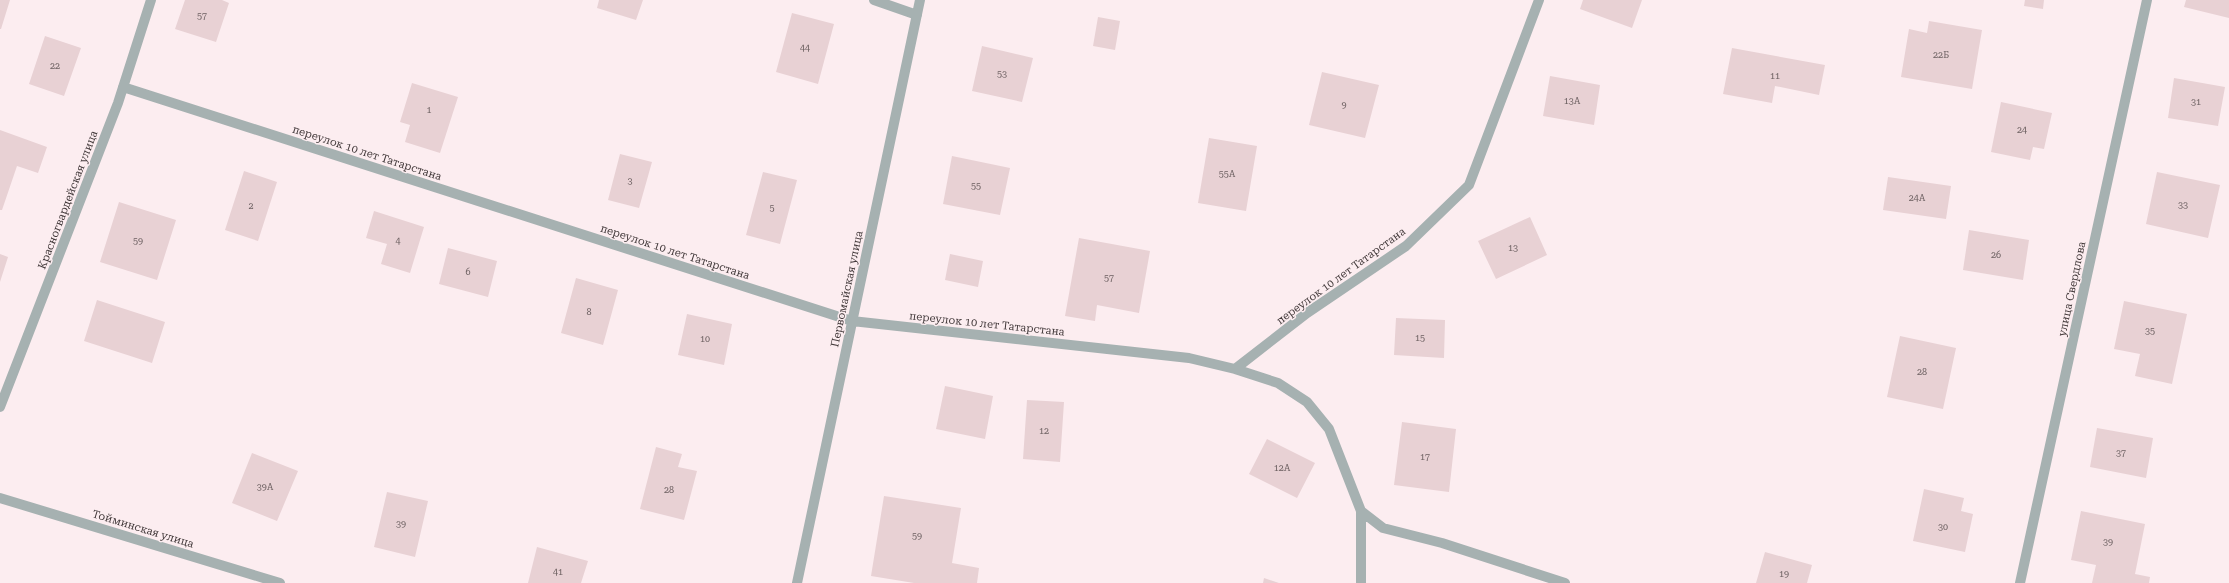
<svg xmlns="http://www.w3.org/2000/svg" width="2229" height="583" viewBox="0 0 2229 583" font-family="'Roboto Serif',serif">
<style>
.building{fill:#e8d1d4}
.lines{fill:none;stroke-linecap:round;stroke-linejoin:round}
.street{stroke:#a6b1b1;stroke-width:10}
.labels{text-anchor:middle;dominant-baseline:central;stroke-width:3;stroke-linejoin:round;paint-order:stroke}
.number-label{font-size:9px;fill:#6c6061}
.street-label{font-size:11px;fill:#433a3b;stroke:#fcedf0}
</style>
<rect width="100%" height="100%" fill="#fcedf0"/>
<path class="building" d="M 0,0 L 10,0 L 1,29 L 0,29 Z
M 185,0 L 222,0 L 229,3 L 216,42 L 175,29 Z
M 599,0 L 643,0 L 636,20 L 597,8 Z
M 1583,0 L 1642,0 L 1632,28 L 1580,9 Z
M 2025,0 L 2044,0 L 2043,9 L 2024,6 Z
M 2186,0 L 2229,0 L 2229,18 L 2184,7 Z
M 792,13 L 834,24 L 818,84 L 776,72 Z
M 1098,17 L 1120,21 L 1115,50 L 1093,46 Z
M 1929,21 L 1982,30 L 1972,89 L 1901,77 L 1909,29 L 1927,33 Z
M 45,36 L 81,48 L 64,96 L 29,84 Z
M 982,46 L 1033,58 L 1022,102 L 972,91 Z
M 1732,48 L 1825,65 L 1819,95 L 1775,86 L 1772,103 L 1723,94 Z
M 1322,72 L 1379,85 L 1365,138 L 1309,125 Z
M 1550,76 L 1600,85 L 1594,125 L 1543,116 Z
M 2174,78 L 2225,87 L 2218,126 L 2168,118 Z
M 412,83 L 458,97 L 440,153 L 405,142 L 410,125 L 400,122 Z
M 2001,102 L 2052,113 L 2044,149 L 2033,147 L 2030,160 L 1991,152 Z
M 0,130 L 47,147 L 38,173 L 17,166 L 2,210 L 0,210 Z
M 1209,138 L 1257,146 L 1246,211 L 1198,203 Z
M 620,154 L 652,162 L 639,208 L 608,200 Z
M 952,156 L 1010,168 L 1000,215 L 943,204 Z
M 244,171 L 277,182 L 258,241 L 225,230 Z
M 763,172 L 797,180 L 780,244 L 746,235 Z
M 2157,172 L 2220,185 L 2208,238 L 2146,224 Z
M 1888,177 L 1951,186 L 1946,219 L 1883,210 Z
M 119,202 L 176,220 L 157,280 L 100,262 Z
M 374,211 L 424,227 L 410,273 L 381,264 L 387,244 L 366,238 Z
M 1530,217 L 1547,255 L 1496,279 L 1478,241 Z
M 1969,230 L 2029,240 L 2023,280 L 1963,270 Z
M 1079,238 L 1150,251 L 1139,313 L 1097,305 L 1095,321 L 1065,316 Z
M 448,248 L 497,261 L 488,297 L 439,284 Z
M 0,254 L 8,257 L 0,282 Z
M 950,254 L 983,261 L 978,287 L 945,280 Z
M 576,278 L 618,290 L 603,345 L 561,333 Z
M 97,300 L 165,322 L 152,363 L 84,341 Z
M 2124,301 L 2187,314 L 2172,384 L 2135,376 L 2140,354 L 2114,349 Z
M 687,314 L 732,324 L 724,365 L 678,355 Z
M 1396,318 L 1445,320 L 1444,358 L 1394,355 Z
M 1900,336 L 1956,348 L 1943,409 L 1887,397 Z
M 945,386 L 993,396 L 985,439 L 936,429 Z
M 1027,400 L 1064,402 L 1060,462 L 1023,459 Z
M 1402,422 L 1456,429 L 1449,492 L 1394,485 Z
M 2097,428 L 2153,438 L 2146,478 L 2090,467 Z
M 1267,439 L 1315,463 L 1297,498 L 1249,474 Z
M 656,447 L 682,454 L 678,467 L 697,471 L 684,520 L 640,509 Z
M 252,453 L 298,471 L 277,521 L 232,503 Z
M 1924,489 L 1964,498 L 1961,511 L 1973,514 L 1965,552 L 1913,541 Z
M 387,492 L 428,501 L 415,557 L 374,547 Z
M 884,496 L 961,508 L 952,563 L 979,568 L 977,583 L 914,583 L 871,576 Z
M 2081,511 L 2145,524 L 2135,574 L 2150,577 L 2149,583 L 2092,583 L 2096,565 L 2071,560 Z
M 537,547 L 588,561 L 581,583 L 528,583 Z
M 1765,552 L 1812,565 L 1807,583 L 1756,583 Z
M 1264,578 L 1279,583 L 1263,583 Z"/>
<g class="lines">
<path class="street" d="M 874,0 L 917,15
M 123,87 L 852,321 L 1189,358 L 1235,369 L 1278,383 L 1307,402 L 1329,429 L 1361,511 L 1383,528 L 1442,543 L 1565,583
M 1235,369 L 1307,313 L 1406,246 L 1469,185 L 1539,0
M 0,407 L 118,103 L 151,0
M 0,498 L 280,583
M 1361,511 L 1361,583
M 797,583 L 920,0
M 2020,583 L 2147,0"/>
</g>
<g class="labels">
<g class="number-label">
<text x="202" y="16">57</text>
<text x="805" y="48">44</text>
<text x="1941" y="55">22Б</text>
<text x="55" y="66">22</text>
<text x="1002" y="74">53</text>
<text x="1775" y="76">11</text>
<text x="1572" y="101">13А</text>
<text x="2196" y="102">31</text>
<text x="1344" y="105">9</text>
<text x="429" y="110">1</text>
<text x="2022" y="130">24</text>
<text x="1227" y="174">55А</text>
<text x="630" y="181">3</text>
<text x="976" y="186">55</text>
<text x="1917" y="198">24А</text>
<text x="2183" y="205">33</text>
<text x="251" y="206">2</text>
<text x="772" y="208">5</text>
<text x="138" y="241">59</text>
<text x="398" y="241">4</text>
<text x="1513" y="248">13</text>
<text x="1996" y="255">26</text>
<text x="468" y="272">6</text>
<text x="1109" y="278">57</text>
<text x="589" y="312">8</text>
<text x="2150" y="331">35</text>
<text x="1420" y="338">15</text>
<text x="705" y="339">10</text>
<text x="1922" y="372">28</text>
<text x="1044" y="431">12</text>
<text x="2121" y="453">37</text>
<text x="1425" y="457">17</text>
<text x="1282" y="468">12А</text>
<text x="265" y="487">39А</text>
<text x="669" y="490">28</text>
<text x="401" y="524">39</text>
<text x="1943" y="527">30</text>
<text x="917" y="536">59</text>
<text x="2108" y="542">39</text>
<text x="558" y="572">41</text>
<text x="1784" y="574">19</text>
</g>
<g class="street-label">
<text transform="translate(367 153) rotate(18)">переулок 10 лет Татарстана</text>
<text transform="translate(68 200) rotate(-69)">Красногвардейская улица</text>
<text transform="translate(675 252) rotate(18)">переулок 10 лет Татарстана</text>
<text transform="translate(1341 276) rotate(-36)">переулок 10 лет Татарстана</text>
<text transform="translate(847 289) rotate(-78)">Первомайская улица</text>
<text transform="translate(2072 289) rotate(-78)">улица Свердлова</text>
<text transform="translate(987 324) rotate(6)">переулок 10 лет Татарстана</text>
<text transform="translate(143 529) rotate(17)">Тойминская улица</text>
</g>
</g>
</svg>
